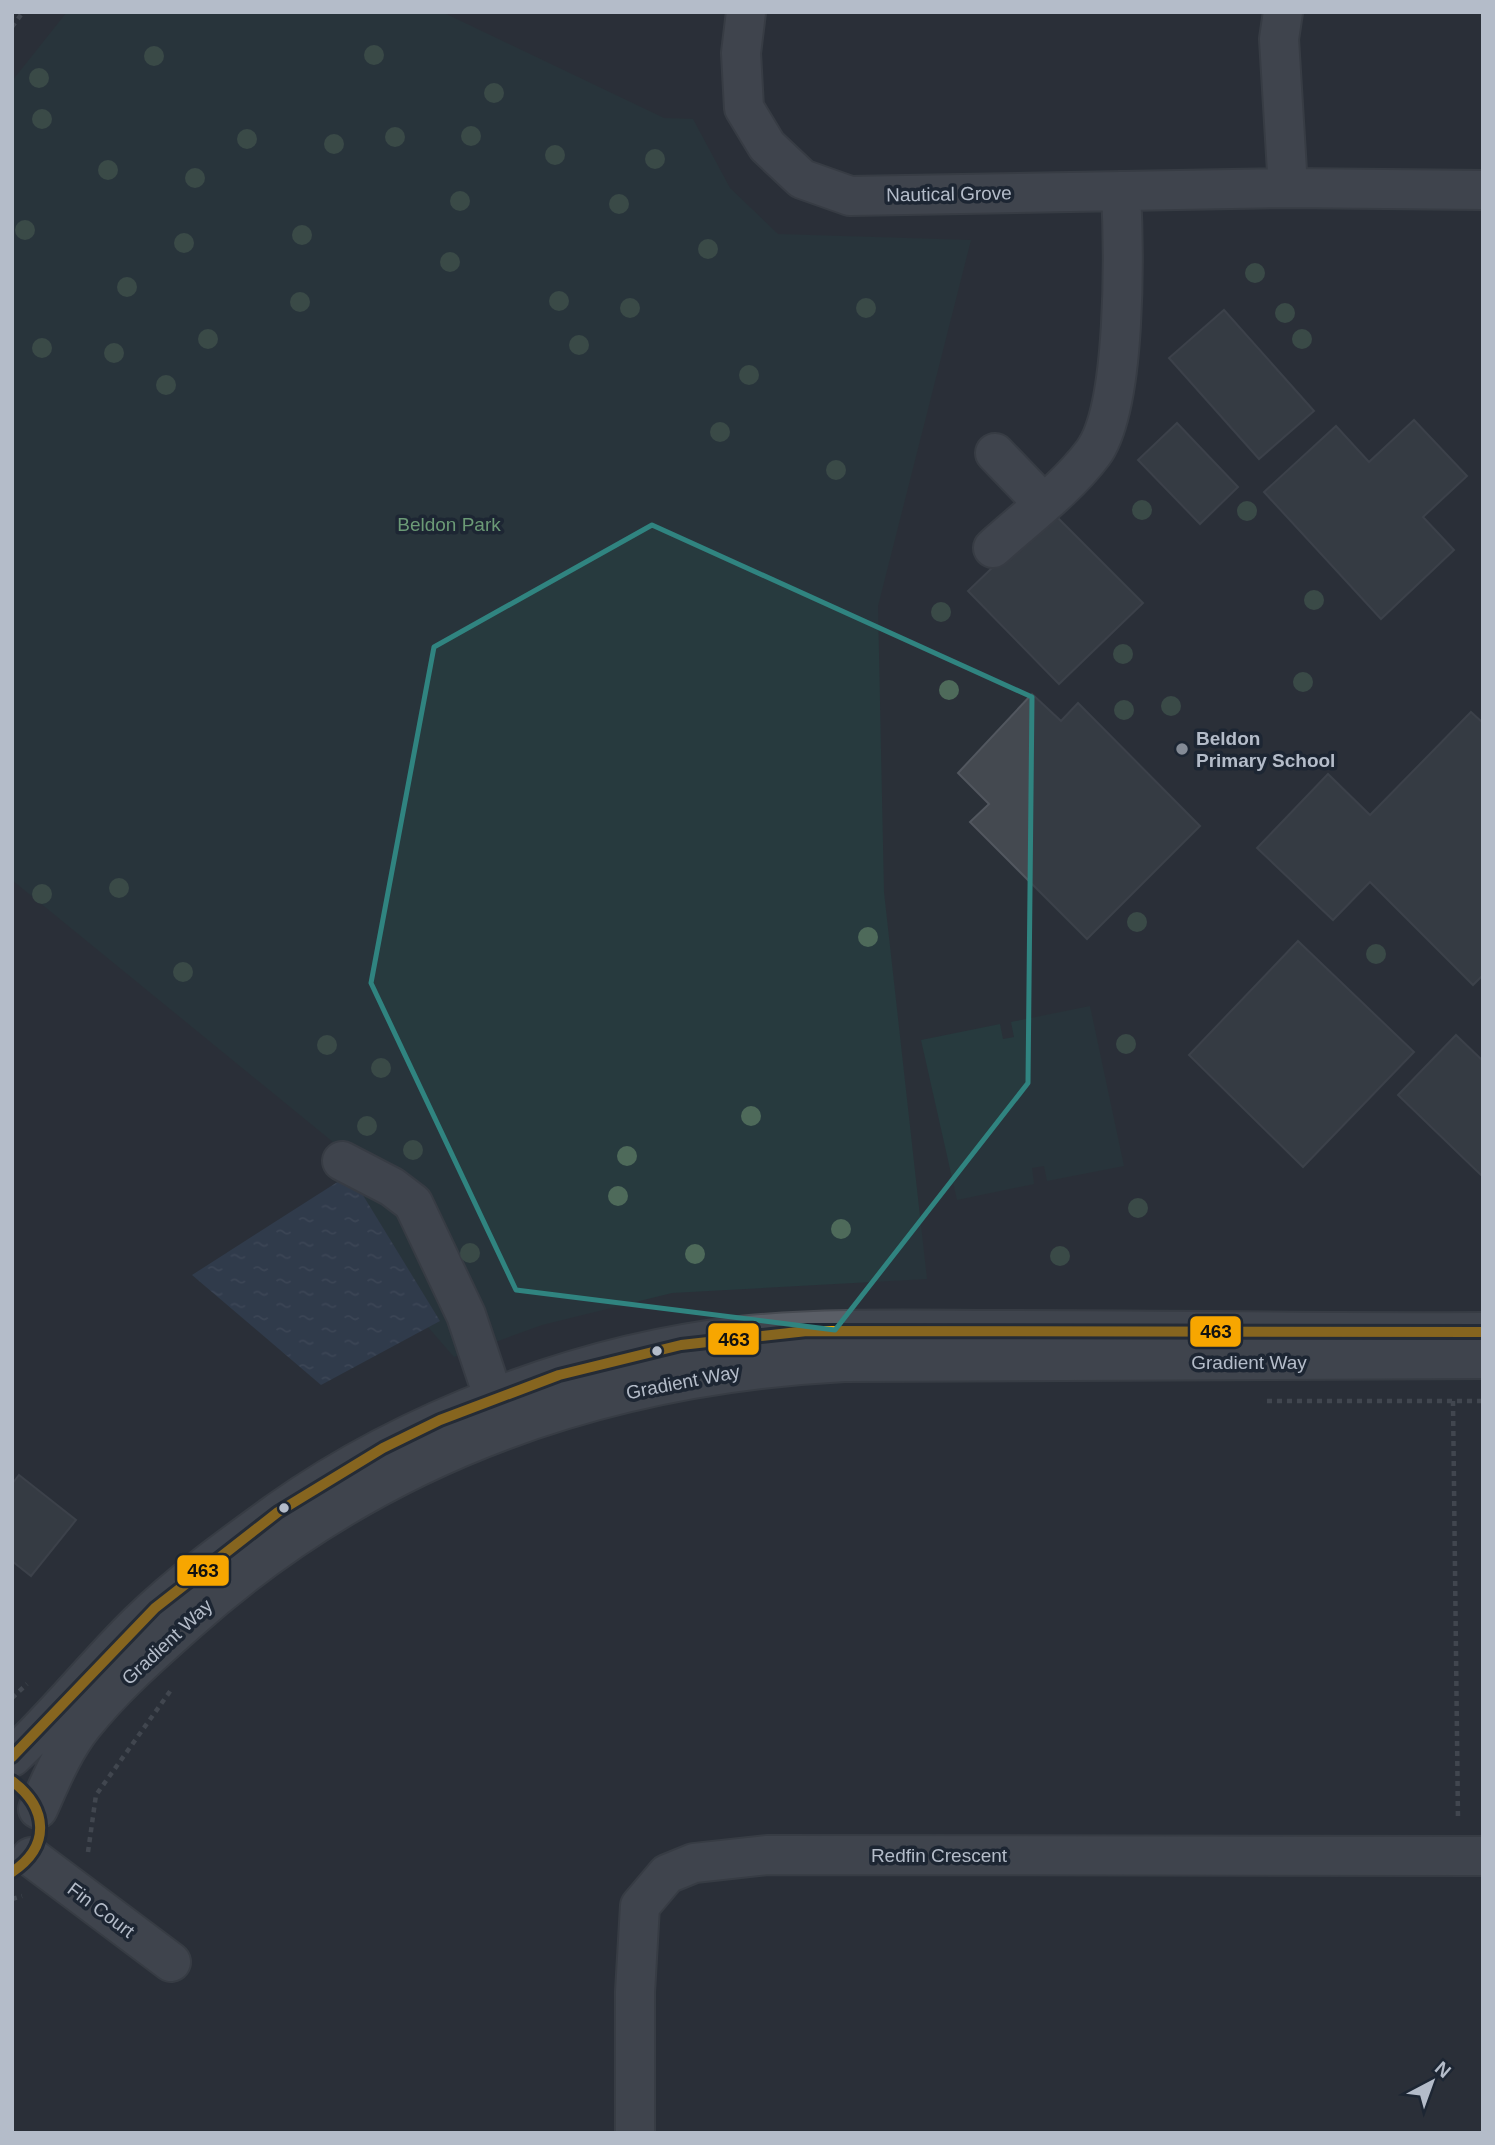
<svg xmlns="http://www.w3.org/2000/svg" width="1495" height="2145" viewBox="0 0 1495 2145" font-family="Helvetica,sans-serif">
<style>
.park{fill:#273a3e}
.water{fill:url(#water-ripples)}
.building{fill:#444950;stroke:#52575f;stroke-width:2}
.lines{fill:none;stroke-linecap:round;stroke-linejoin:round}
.minor-casing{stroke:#484c53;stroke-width:42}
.path{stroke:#5d636a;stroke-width:4.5;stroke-dasharray:5 5;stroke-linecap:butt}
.minor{stroke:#5a5e66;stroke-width:38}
.bus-1-casing{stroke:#1d2633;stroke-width:16}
.bus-1{stroke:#f7a600;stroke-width:10}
.tree{fill:#4e6a5a}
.marked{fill:none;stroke:#308480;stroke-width:5;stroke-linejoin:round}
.poi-dot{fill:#848b96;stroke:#1d2633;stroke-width:2.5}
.bus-dot{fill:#b4bcc9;stroke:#1d2633;stroke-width:2.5}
.labels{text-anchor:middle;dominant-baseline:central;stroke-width:7;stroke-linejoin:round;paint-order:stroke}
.street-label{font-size:19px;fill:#b4bcc9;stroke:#1d2633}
.park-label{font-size:19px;fill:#6b9a76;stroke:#1d2633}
.poi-label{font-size:19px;font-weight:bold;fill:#b4bcc9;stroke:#1d2633;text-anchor:start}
.line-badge{stroke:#1d2633;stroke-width:2.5}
.pale-badge-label{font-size:19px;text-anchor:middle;font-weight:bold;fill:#111}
</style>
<defs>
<pattern id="water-ripples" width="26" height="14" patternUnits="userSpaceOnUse" patternTransform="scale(1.75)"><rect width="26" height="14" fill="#384963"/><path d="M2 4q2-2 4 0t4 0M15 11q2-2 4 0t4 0" fill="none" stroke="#526178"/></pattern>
</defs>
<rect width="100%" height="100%" fill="#2a3038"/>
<path class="park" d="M 67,12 L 442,12 L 664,118 L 693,119 L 730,188 L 778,234 L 971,240 L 878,606 L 884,892 L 927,1279 L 672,1293 L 542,1325 L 454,1357 L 401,1296 L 337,1180 L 344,1151 L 12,880 L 12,81 Z
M 1090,1006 L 1124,1166 L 1047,1181 L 1044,1166 L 1032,1168 L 1034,1184 L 957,1200 L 921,1040 L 1000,1024 L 1003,1039 L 1014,1037 L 1011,1022 Z"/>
<path class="water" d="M 350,1174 L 440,1321 L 321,1385 L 192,1275 Z"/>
<path class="building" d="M 1224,310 L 1314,411 L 1259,459 L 1169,358 Z
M 1414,420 L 1467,476 L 1423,517 L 1454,550 L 1381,619 L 1264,492 L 1336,426 L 1369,462 Z
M 1177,423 L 1238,487 L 1200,524 L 1138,460 Z
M 1051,511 L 1143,603 L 1059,684 L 968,591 Z
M 1032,694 L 1061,721 L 1078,703 L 1200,826 L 1087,939 L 970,822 L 989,804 L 958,773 Z
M 1471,712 L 1483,723 L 1483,975 L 1473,985 L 1370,882 L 1333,920 L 1257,848 L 1328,774 L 1370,815 Z
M 1298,941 L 1414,1052 L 1303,1167 L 1189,1055 Z
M 1456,1035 L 1483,1061 L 1483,1177 L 1398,1095 Z
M 19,1475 L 76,1520 L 31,1576 L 12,1561 L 12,1484 Z"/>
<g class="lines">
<g class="minor-casing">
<path id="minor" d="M 746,12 L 741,53 L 744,108 L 767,146 L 802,179 L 850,196 L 1288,188 L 1483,190
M 1283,12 L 1279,39 L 1288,188
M 995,453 L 1043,503
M 993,548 C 1026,518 1066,489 1093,453 C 1127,407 1124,249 1121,191
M 342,1161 L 392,1187 L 413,1203 L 466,1315 L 494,1399
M 12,1757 C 57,1715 95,1666 139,1623 C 181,1582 231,1546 278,1512 C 408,1420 583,1353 741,1336 C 829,1327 919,1330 1007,1330 C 1166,1330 1324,1333 1483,1332
M 38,1809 C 51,1780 63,1750 83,1725 C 113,1687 152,1653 188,1621 C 374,1455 598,1375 844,1362 L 1483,1359
M 31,1857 L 171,1962
M 635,2133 L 635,1992 L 640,1906 L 667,1874 L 694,1863 L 767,1855 L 1483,1856"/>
</g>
<path class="path" d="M 12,27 L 23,12
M 1267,1401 L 1483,1401
M 1453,1401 L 1458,1820
M 12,1698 L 27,1684
M 88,1852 L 96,1795 L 171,1690
M 12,1899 L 22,1896"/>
<use href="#minor" class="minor"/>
<g class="bus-1-casing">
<path id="bus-1" d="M 12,1757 L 155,1608 L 278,1512 L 383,1448 L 440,1420 L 559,1375 L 681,1345 L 807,1331 L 1483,1332
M 12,1781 C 48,1808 51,1846 12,1872"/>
</g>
<use href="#bus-1" class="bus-1"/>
</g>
<g class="tree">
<circle cx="374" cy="55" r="10"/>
<circle cx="154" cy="56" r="10"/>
<circle cx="39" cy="78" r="10"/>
<circle cx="494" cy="93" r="10"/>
<circle cx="42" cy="119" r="10"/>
<circle cx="471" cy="136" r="10"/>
<circle cx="395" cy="137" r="10"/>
<circle cx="247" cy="139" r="10"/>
<circle cx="334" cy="144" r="10"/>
<circle cx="555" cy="155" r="10"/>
<circle cx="655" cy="159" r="10"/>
<circle cx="108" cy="170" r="10"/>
<circle cx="195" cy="178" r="10"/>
<circle cx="460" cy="201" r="10"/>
<circle cx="619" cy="204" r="10"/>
<circle cx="25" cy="230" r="10"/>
<circle cx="302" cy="235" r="10"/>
<circle cx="184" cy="243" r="10"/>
<circle cx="708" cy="249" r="10"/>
<circle cx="450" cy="262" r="10"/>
<circle cx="1255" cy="273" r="10"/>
<circle cx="127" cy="287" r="10"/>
<circle cx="559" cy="301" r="10"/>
<circle cx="300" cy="302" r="10"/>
<circle cx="630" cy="308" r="10"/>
<circle cx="866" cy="308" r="10"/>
<circle cx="1285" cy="313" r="10"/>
<circle cx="208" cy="339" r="10"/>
<circle cx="1302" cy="339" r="10"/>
<circle cx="579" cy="345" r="10"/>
<circle cx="42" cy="348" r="10"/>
<circle cx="114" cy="353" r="10"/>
<circle cx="749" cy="375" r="10"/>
<circle cx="166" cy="385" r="10"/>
<circle cx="720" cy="432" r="10"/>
<circle cx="836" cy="470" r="10"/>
<circle cx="1142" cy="510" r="10"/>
<circle cx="1247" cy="511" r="10"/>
<circle cx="1314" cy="600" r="10"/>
<circle cx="941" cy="612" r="10"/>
<circle cx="1123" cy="654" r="10"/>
<circle cx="1303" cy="682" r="10"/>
<circle cx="949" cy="690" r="10"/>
<circle cx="1171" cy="706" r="10"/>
<circle cx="1124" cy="710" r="10"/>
<circle cx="119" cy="888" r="10"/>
<circle cx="42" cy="894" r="10"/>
<circle cx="1137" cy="922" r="10"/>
<circle cx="868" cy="937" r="10"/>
<circle cx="1376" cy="954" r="10"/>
<circle cx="183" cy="972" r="10"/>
<circle cx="1126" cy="1044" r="10"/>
<circle cx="327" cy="1045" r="10"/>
<circle cx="381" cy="1068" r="10"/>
<circle cx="751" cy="1116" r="10"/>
<circle cx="367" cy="1126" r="10"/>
<circle cx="413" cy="1150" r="10"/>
<circle cx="627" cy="1156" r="10"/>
<circle cx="618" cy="1196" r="10"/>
<circle cx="1138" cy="1208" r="10"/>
<circle cx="841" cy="1229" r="10"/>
<circle cx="470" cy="1253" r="10"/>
<circle cx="695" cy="1254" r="10"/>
<circle cx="1060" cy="1256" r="10"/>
</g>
<path d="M0 0H1495V2145H0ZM 652,525 L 1032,697 L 1028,1083 L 835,1330 L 516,1290 L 371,983 L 434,647 Z" fill="#2a3038" fill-opacity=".55" fill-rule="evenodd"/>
<path class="marked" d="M 652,525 L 1032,697 L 1028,1083 L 835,1330 L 516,1290 L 371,983 L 434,647 Z"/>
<circle class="poi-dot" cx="1182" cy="749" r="7"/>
<g class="bus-dot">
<circle cx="657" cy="1351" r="6"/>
<circle cx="284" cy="1508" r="6"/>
</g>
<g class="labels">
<g class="street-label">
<text transform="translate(949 194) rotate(-1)">Nautical Grove</text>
<text x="1249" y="1362">Gradient Way</text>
<text transform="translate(683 1382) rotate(-11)">Gradient Way</text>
<text transform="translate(167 1642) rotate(-43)">Gradient Way</text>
<text x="939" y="1855">Redfin Crescent</text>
<text transform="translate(101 1910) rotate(37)">Fin Court</text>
</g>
<g class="park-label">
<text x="449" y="524">Beldon Park</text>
</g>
<g class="poi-label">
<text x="1196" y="738">Beldon<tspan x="1196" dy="22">Primary School</tspan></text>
</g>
</g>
<g class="line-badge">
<rect x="1189" y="1315" width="53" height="33" rx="7" fill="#f7a600"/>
<rect x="707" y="1322" width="53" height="34" rx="7" fill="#f7a600"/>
<rect x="176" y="1554" width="54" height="33" rx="7" fill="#f7a600"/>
</g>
<g class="pale-badge-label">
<text x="1216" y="1338">463</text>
<text x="734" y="1346">463</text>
<text x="203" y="1577">463</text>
</g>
<rect width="1495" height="2145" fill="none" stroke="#b4bcc9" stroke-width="28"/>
<g transform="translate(1432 2082) rotate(41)" stroke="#1d2633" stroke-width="5" paint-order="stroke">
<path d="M0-5L12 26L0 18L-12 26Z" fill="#b4bcc9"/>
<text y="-10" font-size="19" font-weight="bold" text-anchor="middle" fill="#b4bcc9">N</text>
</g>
</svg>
